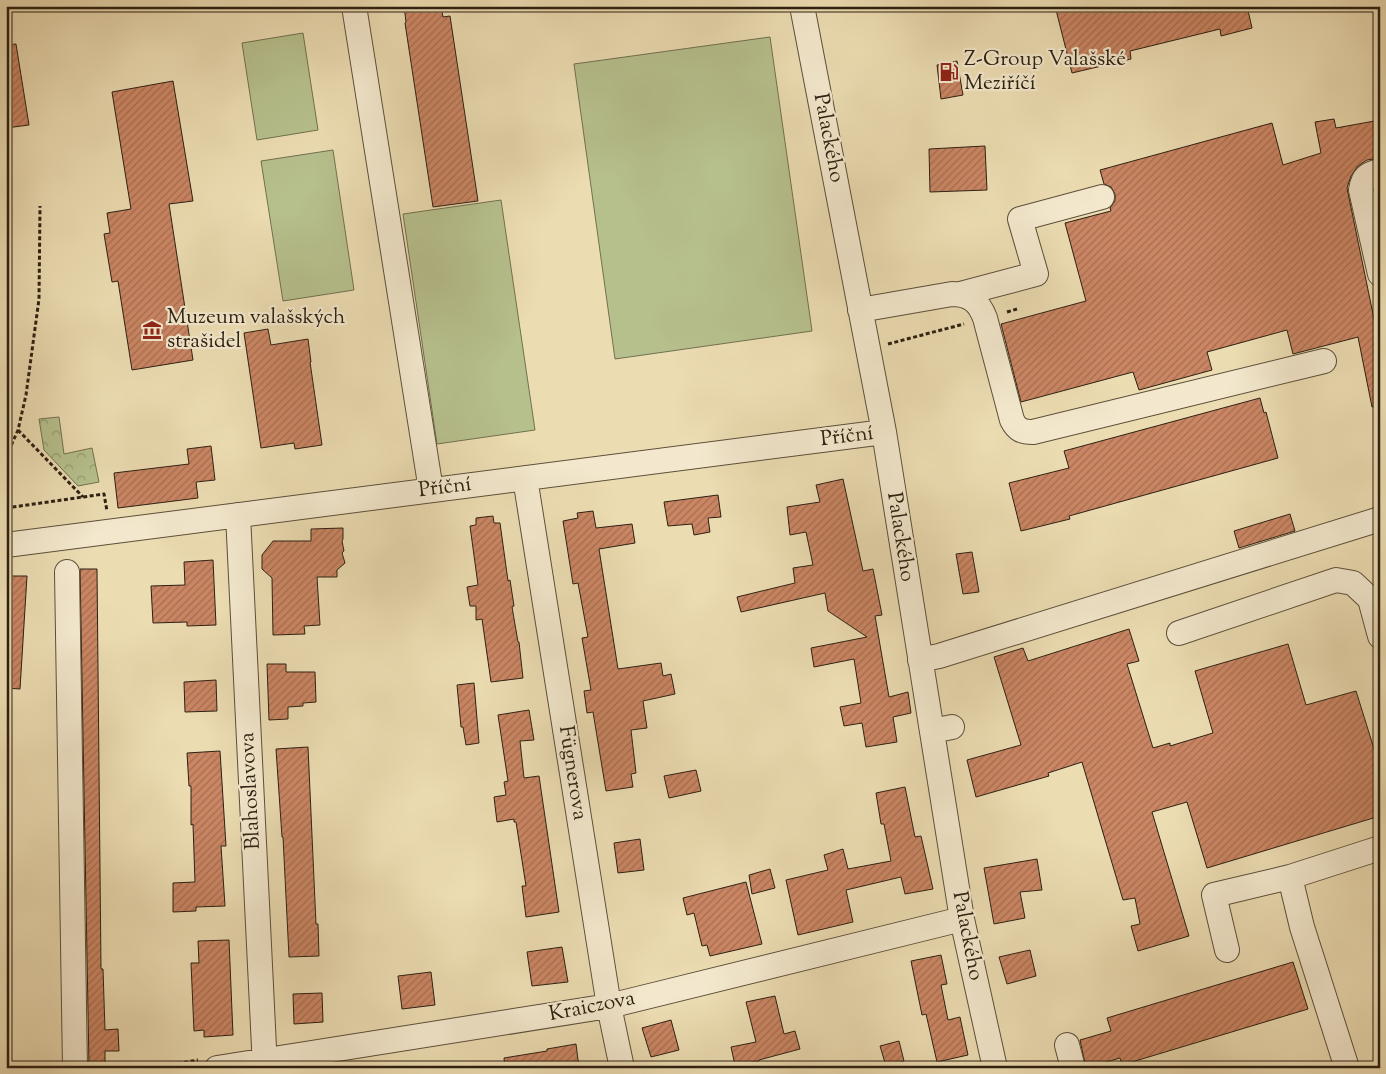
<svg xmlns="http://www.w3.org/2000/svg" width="1386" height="1074" viewBox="0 0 1386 1074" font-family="'Sorts Mill Goudy',serif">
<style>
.park{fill:url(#park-crowns);stroke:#717050}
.garden{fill:#b6c08d;stroke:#717050}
.building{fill:url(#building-hatch);stroke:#2c2012}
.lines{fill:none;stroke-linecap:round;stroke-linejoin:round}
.minor-casing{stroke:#5c4f3a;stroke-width:26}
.path{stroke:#2c2012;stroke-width:3;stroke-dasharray:4 2.5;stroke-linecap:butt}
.minor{stroke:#f3e8cd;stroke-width:24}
.labels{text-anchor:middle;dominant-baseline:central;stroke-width:4.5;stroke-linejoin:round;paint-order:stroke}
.poi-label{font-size:21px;fill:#2c2012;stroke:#f3e8cd;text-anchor:start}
.street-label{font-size:21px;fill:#2c2012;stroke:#f3e8cd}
</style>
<defs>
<pattern id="park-crowns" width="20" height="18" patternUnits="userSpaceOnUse" patternTransform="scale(1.25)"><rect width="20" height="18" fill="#b6c08d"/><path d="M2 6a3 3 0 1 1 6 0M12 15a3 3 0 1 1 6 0" fill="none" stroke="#949c72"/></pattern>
<pattern id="building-hatch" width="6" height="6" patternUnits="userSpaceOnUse" patternTransform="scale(1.25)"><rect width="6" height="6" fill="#cb8664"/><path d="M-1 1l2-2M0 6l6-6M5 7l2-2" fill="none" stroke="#a56d51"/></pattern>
</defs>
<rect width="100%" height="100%" fill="#ecdcb2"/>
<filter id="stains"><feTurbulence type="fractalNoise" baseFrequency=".004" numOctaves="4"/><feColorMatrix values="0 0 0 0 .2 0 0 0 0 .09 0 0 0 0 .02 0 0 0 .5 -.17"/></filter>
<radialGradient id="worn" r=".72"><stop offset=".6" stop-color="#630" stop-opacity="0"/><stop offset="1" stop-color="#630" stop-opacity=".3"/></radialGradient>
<path class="park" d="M 59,417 L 64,454 L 92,448 L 99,482 L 78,486 L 44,450 L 39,419 Z"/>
<path class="garden" d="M 303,33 L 318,130 L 257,140 L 242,43 Z
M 770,37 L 812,331 L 615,359 L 574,64 Z
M 333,150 L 354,290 L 283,301 L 261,161 Z
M 501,200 L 535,430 L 437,444 L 403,214 Z"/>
<path class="building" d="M 404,6 L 441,6 L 443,17 L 450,16 L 478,201 L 433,207 L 405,23 L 406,22 Z
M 1055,6 L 1247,6 L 1252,28 L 1221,36 L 1220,29 L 1130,51 L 1131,59 L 1072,73 Z
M 16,44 L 29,125 L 6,128 L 6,45 Z
M 957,61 L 963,95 L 941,99 L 937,65 Z
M 173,81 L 193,201 L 169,204 L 193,360 L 132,370 L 118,281 L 112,282 L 104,234 L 110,233 L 107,213 L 131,209 L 112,92 Z
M 1334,119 L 1336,128 L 1380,120 L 1380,158 L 1367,160 L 1358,166 L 1351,176 L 1347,188 L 1380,348 L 1380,406 L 1372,407 L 1358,337 L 1293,354 L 1287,330 L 1207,352 L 1212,370 L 1139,390 L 1133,372 L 1021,402 L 1001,324 L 1086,301 L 1065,223 L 1111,211 L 1110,208 L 1115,201 L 1115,194 L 1111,187 L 1104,184 L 1100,170 L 1272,123 L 1283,165 L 1321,153 L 1315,122 Z
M 985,146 L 987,190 L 930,192 L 929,149 Z
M 268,329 L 271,345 L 308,339 L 311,362 L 310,362 L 322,445 L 295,449 L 294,443 L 261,448 L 244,333 Z
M 1260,398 L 1264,413 L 1266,412 L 1278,458 L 1069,516 L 1070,519 L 1021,531 L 1009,483 L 1069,468 L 1064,451 Z
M 211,446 L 215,480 L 196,482 L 198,498 L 118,508 L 114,473 L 189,464 L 187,449 Z
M 843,479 L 863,571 L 873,569 L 882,615 L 875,616 L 889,697 L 908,692 L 911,713 L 893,717 L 897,742 L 866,747 L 862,723 L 844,726 L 840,707 L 861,703 L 854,659 L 814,667 L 811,648 L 867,637 L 828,611 L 825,593 L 741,612 L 737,597 L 795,583 L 793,568 L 813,565 L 806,532 L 790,535 L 787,507 L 820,502 L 816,485 Z
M 718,495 L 721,517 L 708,518 L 710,532 L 694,535 L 692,524 L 668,526 L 664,502 Z
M 593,511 L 596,528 L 632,524 L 635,543 L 599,549 L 618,669 L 661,663 L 663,676 L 671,674 L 675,694 L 643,701 L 647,728 L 631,730 L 636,773 L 631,774 L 633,787 L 606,791 L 593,712 L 587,713 L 584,691 L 591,690 L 582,638 L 588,637 L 578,583 L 573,584 L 563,521 L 578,518 L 577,513 Z
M 1290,514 L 1295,531 L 1239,548 L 1234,531 Z
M 493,516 L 494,523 L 500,523 L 508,581 L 510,580 L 514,606 L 512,607 L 518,642 L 519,642 L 523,678 L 491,682 L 482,619 L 476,620 L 476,606 L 470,606 L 467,587 L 478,585 L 470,526 L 476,525 L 476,518 Z
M 343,528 L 343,539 L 342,541 L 344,551 L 342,553 L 345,563 L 337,570 L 337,577 L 317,577 L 320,625 L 304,626 L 305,634 L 273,635 L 272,578 L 262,569 L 262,555 L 273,541 L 311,541 L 311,529 Z
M 972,552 L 979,592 L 963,594 L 956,554 Z
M 213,560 L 216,625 L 187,626 L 187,622 L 153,623 L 151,586 L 185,585 L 184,562 Z
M 80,569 L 97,569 L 101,969 L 103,969 L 105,1030 L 118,1029 L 119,1051 L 105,1051 L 105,1066 L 89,1066 Z
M 6,576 L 27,576 L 20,689 L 6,688 Z
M 1129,629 L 1139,661 L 1127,664 L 1153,748 L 1170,743 L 1170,746 L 1213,733 L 1195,671 L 1288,644 L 1306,705 L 1356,691 L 1380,768 L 1380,816 L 1207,868 L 1187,802 L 1152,812 L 1189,936 L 1138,951 L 1131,926 L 1140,924 L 1135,898 L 1123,900 L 1082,762 L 1048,773 L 1049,776 L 976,797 L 967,760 L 1021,745 L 994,657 L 1023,648 L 1028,661 Z
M 267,664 L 286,664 L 286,672 L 315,672 L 316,702 L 303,703 L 303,706 L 288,707 L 288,719 L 269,720 Z
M 216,680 L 217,711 L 185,712 L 184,682 Z
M 474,683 L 479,743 L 466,745 L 463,727 L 461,727 L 457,685 Z
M 529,710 L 534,740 L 520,741 L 524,778 L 539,776 L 559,912 L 526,917 L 522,886 L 526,886 L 516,822 L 514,822 L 514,819 L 497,822 L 494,797 L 506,795 L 504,782 L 508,781 L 498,715 Z
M 308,747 L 316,924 L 318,924 L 319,956 L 289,957 L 283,837 L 282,837 L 276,749 Z
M 220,751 L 226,846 L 221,846 L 225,906 L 196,907 L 196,911 L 173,912 L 173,883 L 195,882 L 193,824 L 191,825 L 191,786 L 189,786 L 187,753 Z
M 696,770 L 701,791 L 669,798 L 664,776 Z
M 905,787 L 915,837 L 921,836 L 933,889 L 905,894 L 901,877 L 846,890 L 853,922 L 798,935 L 786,880 L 828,870 L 824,855 L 843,849 L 848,869 L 891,861 L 884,824 L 881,824 L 876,793 Z
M 640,839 L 644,870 L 618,873 L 614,843 Z
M 1037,859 L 1042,890 L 1020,892 L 1025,918 L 994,924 L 984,868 Z
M 770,869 L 775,888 L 752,894 L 749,875 Z
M 746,882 L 762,944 L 710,956 L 707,945 L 702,946 L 694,913 L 687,915 L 683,898 Z
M 229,940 L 233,1035 L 204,1037 L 204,1030 L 194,1031 L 191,963 L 199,963 L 198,941 Z
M 562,947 L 568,982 L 532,986 L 527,952 Z
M 1030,950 L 1036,976 L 1007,984 L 999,957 Z
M 941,955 L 947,984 L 941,985 L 948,1020 L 960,1017 L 968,1055 L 937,1062 L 926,1014 L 922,1015 L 911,961 Z
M 1293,962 L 1308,1009 L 1122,1065 L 1120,1058 L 1086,1068 L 1080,1040 L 1111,1031 L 1107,1018 Z
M 431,972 L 435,1005 L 402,1009 L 398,976 Z
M 322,993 L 323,1022 L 294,1024 L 293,994 Z
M 775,996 L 784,1034 L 795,1031 L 800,1049 L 759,1060 L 759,1061 L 735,1065 L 731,1047 L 756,1042 L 746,1002 Z
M 671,1020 L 679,1050 L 651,1057 L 642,1028 Z
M 899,1041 L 904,1061 L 886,1066 L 880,1046 Z
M 576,1044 L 579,1068 L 505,1068 L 504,1058 L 547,1051 L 547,1049 Z"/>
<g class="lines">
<g class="minor-casing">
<path id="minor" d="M 354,6 L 431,490
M 802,6 L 884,432 L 962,919 L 995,1068
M 1380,171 C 1367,174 1363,177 1361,190 L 1380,274
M 960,294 L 1036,274 L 1020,219 L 1102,197
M 860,310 L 952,294 C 970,294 979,302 985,318 L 1012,420 C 1017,430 1022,432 1033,432 L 1324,361
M 525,478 L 609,1006 L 622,1068
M 238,515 L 265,1068
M 6,545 L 884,432
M 67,572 L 75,1068
M 1179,633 L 1336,580 L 1353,583 L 1370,599 L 1380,636
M 920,660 L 939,656 L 1380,519
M 932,731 L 952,727
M 1290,877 L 1302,927 L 1347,1068
M 1227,950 L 1214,895 L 1290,877 L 1380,848
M 1067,1045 L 1073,1068
M 217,1068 L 609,1006 L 962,919"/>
</g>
<path class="path" d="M 1007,312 L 1017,309
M 888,344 L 964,324
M 18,430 L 83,497
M 6,457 L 18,430 L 26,395 L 39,299 L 40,206
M 6,508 L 104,494 L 107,511
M 152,1068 L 198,1060"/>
<use href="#minor" class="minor"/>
</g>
<defs>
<g id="fuel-bare" transform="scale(1.5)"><path d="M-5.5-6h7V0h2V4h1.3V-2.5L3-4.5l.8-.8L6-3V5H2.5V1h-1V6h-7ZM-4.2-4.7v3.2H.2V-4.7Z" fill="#8f2418" stroke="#f3e8cd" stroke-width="2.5" paint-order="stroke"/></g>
<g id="museum-bare" transform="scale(1.5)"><path d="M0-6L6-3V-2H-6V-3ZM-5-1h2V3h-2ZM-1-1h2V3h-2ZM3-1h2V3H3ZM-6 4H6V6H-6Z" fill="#8f2418" stroke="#f3e8cd" stroke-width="2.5" paint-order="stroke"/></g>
</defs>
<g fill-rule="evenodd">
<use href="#fuel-bare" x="949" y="72"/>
<use href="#museum-bare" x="152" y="330"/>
</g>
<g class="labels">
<g class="poi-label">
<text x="964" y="60">Z-Group Valašské<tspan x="964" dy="24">Meziříčí</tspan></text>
<text x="167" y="318">Muzeum valašských<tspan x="167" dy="24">strašidel</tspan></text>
</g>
<g class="street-label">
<text transform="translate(828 138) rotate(79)">Palackého</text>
<text transform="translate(847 437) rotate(-7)">Příční</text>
<text transform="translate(445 488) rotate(-7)">Příční</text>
<text transform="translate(900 537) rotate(81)">Palackého</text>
<text transform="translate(572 773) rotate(81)">Fügnerova</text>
<text transform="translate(251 791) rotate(-93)">Blahoslavova</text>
<text transform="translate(967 936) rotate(79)">Palackého</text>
<text transform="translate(592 1007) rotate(-11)">Kraiczova</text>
</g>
</g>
<rect width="1386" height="1074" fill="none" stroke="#ecdcb2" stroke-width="25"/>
<rect x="8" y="8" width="1371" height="1059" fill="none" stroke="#2c2012" stroke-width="2.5"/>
<rect x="12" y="12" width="1361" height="1049" fill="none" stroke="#2c2012"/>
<rect width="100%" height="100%" filter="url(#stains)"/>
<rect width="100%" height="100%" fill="url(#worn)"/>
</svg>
